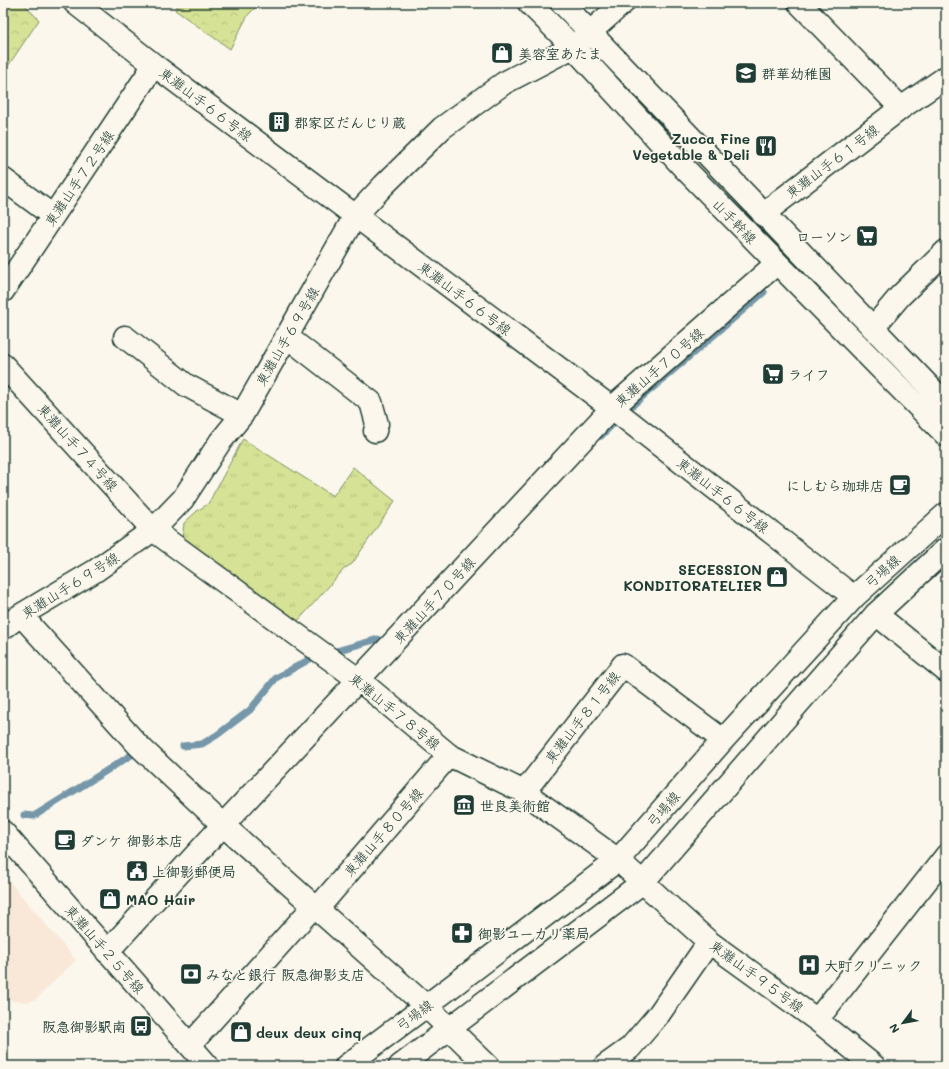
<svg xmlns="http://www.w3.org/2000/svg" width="949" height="1069" viewBox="0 0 949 1069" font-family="Mali,'Klee One',sans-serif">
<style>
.built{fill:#f9e8d7}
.forest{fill:url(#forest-crowns);stroke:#7a9064}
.park{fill:url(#park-tufts);stroke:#7a9064}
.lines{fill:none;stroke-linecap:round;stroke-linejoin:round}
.stream{stroke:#7597a9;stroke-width:7}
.street-casing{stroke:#1f3d34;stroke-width:25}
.secondary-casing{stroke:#1f3d34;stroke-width:25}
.street{stroke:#fbf7ec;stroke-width:22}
.secondary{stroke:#fbf7ec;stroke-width:22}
.labels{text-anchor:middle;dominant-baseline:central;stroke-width:3.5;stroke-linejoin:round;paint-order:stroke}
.poi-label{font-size:14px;font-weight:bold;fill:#1f3d34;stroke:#fbf7ec;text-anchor:start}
.street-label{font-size:14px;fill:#1f3d34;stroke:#fbf7ec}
</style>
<defs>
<pattern id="forest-crowns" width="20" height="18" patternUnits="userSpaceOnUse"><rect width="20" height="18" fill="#d6e295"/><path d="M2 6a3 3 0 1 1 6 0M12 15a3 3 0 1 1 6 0" fill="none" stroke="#b7c381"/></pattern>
<pattern id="park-tufts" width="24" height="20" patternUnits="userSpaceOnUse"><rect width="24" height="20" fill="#d6e295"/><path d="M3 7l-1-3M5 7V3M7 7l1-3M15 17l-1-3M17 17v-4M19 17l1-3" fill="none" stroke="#b7c381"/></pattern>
</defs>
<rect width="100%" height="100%" fill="#fbf7ec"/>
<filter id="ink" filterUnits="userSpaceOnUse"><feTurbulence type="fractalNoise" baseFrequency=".025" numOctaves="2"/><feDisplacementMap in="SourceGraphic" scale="8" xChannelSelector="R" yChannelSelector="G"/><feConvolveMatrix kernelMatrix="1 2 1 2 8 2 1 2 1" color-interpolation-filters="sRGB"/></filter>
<g filter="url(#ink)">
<path class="built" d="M 3,874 L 76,960 L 36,999 L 29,1002 L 12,1001 L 3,993 Z"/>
<path class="forest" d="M 3,3 L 23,3 L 39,20 L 8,66 L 3,77 Z
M 179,3 L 260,3 L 248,15 L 230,49 L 175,10 Z"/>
<path class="park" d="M 243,439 L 333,496 L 353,467 L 395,501 L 352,564 L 345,568 L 297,622 L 182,539 L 184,523 L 197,511 L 208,504 Z"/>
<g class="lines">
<path class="stream" d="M 628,409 L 764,292
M 601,436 L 614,423
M 336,651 L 378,639
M 183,746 L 202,744 L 217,735 L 250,710 L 276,678 L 310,659
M 24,815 L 34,816 L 133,754"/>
<g class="street-casing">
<path id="street" d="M 75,3 L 154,65 L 612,408 L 854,597
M 799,3 L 901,108 L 946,77
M 3,179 L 53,216
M 763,214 L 901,108
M 3,291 L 154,65
M 873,328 L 900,296 L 946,251
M 286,336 L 371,402 L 377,424 L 375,431
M 125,337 L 186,385 L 242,415
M 3,365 L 153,530 L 359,680 L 449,755 L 524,792 L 618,860 L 709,942 L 817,1020 L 874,1066
M 876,614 L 946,671
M 21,615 L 138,745 L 223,825 L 426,1006 L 488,1066
M 3,628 L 21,615 L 95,571 L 153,530 L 183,499 L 220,442 L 242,415 L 355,216 L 384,185 L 442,128 L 504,83 L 573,47
M 524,792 L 623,665 L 723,740
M 317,909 L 449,755
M 107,952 L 223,825 L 612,408 L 776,264
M 817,1020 L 946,856
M 190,1045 L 313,907
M 605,1066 L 630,1048 L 659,1014 L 709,942"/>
</g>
<g class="secondary-casing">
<path id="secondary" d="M 529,3 L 573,47 L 684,168 L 946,435
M 562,3 L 946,404
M 580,41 L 623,3
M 3,832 L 208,1066
M 346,1066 L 426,1006 L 618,860 L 723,740 L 854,597 L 946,514
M 400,1066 L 643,882 L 876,614 L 946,549"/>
</g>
<use href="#street" class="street"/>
<use href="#secondary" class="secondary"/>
</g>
</g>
<defs>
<g id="shop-square" transform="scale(1.15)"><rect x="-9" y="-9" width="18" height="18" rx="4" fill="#1f3d34" stroke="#fbf7ec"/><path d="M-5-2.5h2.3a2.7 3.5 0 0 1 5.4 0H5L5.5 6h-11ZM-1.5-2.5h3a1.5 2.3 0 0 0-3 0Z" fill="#fff"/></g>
<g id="school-square" transform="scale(1.15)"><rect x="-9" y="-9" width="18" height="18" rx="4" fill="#1f3d34" stroke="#fbf7ec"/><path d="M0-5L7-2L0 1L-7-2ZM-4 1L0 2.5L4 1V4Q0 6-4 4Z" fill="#fff"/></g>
<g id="building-square" transform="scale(1.15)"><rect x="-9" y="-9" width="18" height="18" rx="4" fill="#1f3d34" stroke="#fbf7ec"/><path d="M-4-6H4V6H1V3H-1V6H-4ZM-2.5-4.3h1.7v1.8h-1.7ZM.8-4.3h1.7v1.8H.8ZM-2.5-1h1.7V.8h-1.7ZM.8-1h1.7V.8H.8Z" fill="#fff"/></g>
<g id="restaurant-square" transform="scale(1.15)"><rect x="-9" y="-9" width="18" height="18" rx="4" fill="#1f3d34" stroke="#fbf7ec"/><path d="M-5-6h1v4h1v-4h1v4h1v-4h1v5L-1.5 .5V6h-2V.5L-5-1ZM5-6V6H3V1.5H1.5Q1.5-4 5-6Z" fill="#fff"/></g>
<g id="supermarket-square" transform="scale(1.15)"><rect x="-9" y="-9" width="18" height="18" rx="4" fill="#1f3d34" stroke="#fbf7ec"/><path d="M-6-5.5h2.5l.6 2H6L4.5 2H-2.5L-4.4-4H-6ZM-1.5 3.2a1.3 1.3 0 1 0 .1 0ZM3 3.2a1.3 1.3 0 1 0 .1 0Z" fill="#fff"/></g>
<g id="cafe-square" transform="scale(1.15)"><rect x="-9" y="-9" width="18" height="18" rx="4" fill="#1f3d34" stroke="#fbf7ec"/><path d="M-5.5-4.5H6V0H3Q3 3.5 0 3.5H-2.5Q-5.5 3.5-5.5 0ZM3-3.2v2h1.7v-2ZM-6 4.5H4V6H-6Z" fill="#fff"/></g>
<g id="museum-square" transform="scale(1.15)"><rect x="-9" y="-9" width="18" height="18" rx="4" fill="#1f3d34" stroke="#fbf7ec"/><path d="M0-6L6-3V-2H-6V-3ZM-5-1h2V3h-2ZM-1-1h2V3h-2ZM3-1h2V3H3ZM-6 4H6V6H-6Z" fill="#fff"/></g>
<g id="civic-square" transform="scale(1.15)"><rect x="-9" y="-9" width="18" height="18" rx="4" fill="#1f3d34" stroke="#fbf7ec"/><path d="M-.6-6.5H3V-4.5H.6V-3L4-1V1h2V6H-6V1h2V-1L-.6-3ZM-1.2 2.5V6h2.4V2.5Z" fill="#fff"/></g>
<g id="pharmacy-square" transform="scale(1.15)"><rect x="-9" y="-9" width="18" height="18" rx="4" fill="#1f3d34" stroke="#fbf7ec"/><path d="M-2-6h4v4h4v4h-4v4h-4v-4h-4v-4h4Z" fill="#fff"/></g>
<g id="hospital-square" transform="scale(1.15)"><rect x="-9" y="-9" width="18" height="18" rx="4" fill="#1f3d34" stroke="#fbf7ec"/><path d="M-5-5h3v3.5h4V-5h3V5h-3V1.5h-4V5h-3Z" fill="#fff"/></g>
<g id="bank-square" transform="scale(1.15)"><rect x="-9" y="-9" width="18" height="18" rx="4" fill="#1f3d34" stroke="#fbf7ec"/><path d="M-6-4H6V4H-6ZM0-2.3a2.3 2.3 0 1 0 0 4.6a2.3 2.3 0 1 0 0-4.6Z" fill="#fff"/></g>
<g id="bus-square" transform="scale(1.15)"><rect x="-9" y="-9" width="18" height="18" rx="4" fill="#1f3d34" stroke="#fbf7ec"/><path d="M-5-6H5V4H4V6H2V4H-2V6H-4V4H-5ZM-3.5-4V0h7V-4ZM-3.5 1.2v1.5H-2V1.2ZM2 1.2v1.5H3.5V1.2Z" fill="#fff"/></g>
</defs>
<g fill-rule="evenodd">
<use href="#shop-square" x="502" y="53"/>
<use href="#school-square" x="746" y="73"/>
<use href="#building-square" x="279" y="122"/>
<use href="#restaurant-square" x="766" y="146"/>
<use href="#supermarket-square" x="867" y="236"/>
<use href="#supermarket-square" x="773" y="374"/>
<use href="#cafe-square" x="900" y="485"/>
<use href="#shop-square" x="777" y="577"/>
<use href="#museum-square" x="464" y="805"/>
<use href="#cafe-square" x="65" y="840"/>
<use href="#civic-square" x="137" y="871"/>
<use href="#shop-square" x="110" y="899"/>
<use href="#pharmacy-square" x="462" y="933"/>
<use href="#hospital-square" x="809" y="965"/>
<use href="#bank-square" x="191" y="974"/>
<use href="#bus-square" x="141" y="1026"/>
<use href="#shop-square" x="241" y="1032"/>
</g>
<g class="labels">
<g class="poi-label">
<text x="518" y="53">美容室あたま</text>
<text x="762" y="73">群華幼稚園</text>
<text x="294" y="122">郡家区だんじり蔵</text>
<text x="750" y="138" text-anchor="end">Zucca Fine<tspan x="750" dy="16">Vegetable &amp; Deli</tspan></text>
<text x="852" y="236" text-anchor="end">ローソン</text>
<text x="788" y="374">ライフ</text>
<text x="884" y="485" text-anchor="end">にしむら珈琲店</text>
<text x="762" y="569" text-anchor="end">SECESSION<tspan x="762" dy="16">KONDITORATELIER</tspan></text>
<text x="480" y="805">世良美術館</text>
<text x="80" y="840">ダンケ 御影本店</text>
<text x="152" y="871">上御影郵便局</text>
<text x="126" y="899">MAO Hair</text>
<text x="478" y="933">御影ユーカリ薬局</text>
<text x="824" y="965">大町クリニック</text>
<text x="206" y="974">みなと銀行 阪急御影支店</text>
<text x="126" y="1026" text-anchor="end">阪急御影駅南</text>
<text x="256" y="1032">deux deux cinq</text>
</g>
<g class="street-label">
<text transform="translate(206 104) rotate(37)">東灘山手６６号線</text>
<text transform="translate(832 161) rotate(-37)">東灘山手６１号線</text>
<text transform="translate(79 178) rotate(-56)">東灘山手７２号線</text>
<text transform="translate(735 221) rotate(46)">山手幹線</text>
<text transform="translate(465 298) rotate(37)">東灘山手６６号線</text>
<text transform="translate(287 336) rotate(-60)">東灘山手６９号線</text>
<text transform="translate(659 367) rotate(-41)">東灘山手７０号線</text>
<text transform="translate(78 447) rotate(48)">東灘山手７４号線</text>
<text transform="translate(723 495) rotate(38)">東灘山手６６号線</text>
<text transform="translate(882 571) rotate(-42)">弓場線</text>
<text transform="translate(70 585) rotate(-32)">東灘山手６９号線</text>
<text transform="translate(434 600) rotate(-47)">東灘山手７０号線</text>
<text transform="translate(395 711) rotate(39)">東灘山手７８号線</text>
<text transform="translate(582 717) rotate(-52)">東灘山手８１号線</text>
<text transform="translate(663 809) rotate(-49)">弓場線</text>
<text transform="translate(383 832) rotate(-49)">東灘山手８０号線</text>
<text transform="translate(105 949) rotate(49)">東灘山手２５号線</text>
<text transform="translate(757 976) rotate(36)">東灘山手９５号線</text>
<text transform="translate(414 1015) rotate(-37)">弓場線</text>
</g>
</g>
<rect width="949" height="1069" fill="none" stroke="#fbf7ec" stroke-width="16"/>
<rect x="8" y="8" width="933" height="1053" fill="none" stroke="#1f3d34" stroke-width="1.5" filter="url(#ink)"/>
<g transform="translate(903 1023) rotate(238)" stroke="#fbf7ec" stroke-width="3" paint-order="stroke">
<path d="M0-3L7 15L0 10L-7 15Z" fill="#1f3d34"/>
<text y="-6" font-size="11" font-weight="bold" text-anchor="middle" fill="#1f3d34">N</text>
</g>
</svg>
